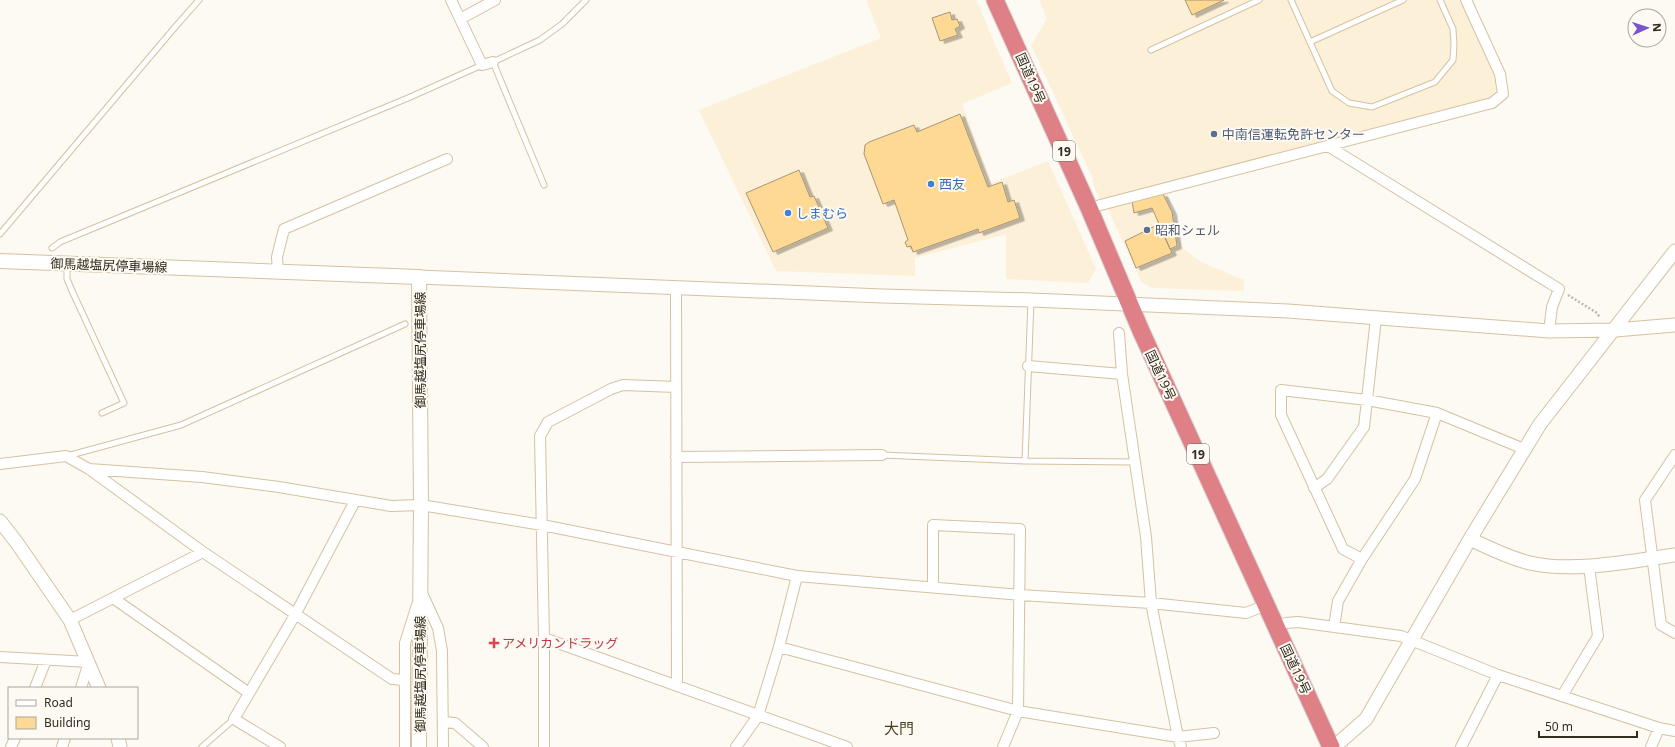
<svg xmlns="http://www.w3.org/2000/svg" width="1675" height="747" viewBox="0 0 1675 747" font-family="'Noto Sans','Noto Sans JP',sans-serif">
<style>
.built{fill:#fdf0d8}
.building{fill:#fdd994;stroke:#a79676;filter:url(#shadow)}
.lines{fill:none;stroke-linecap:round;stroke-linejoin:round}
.service-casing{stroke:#d4c2a1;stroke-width:7}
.minor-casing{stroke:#d4c2a1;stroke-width:12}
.tertiary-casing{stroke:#d4c2a1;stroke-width:15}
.secondary-casing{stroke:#d4c2a1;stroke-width:16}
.trunk-casing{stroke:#d6d5d2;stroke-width:19}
.path{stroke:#bdb8b0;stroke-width:2.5;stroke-dasharray:2 2;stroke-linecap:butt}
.service{stroke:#fff;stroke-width:5}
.minor{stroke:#fff;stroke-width:10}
.tertiary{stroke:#fff;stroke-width:13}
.secondary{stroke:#fff;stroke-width:14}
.trunk{stroke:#df8087;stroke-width:17}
.service-dot{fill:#5c6f8a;stroke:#fdf9f3;stroke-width:1.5}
.shop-dot{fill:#3f7fe0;stroke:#fdf9f3;stroke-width:1.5}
.health-dot{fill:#e0444e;stroke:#fdf9f3;stroke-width:1.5}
.labels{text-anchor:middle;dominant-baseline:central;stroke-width:4;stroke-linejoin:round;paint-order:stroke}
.shield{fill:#fdf9f3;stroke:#706a5f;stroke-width:1}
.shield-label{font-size:12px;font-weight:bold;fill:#332c1f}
.street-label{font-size:13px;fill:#332c1f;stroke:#fdf9f3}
.service-label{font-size:13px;fill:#4e5e75;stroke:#fdf9f3;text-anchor:start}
.shop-label{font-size:13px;fill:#366cbe;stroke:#fdf9f3;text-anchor:start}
.health-label{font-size:13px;fill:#be3a42;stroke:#fdf9f3;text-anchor:start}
.quarter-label{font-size:15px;fill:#4b3c1f;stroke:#fdf9f3}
</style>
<defs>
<filter id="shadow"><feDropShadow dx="4.5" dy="2.5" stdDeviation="0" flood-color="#0004"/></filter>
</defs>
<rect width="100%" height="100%" fill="#fdf9f3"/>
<path class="built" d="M 866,0 L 976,0 L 1012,83 L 962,104 L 992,183 L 1048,161 L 1096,269 L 1088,283 L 1006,279 L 1006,234 L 915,258 L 915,276 L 776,271 L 699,110 L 881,38 Z
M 1039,0 L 1461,0 L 1495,76 L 1496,90 L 1488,100 L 1100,200 L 1092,181 L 1093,179 L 1031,45 L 1047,19 Z
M 1167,193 L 1181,247 L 1201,262 L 1244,280 L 1244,291 L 1153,288 L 1142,283 L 1108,209 L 1116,205 Z"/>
<path class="building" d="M 1185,0 L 1224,0 L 1192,15 Z
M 950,12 L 952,20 L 957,19 L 960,26 L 955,29 L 958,35 L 940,41 L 932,18 Z
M 960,114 L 988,187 L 1002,182 L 1008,202 L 1014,200 L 1020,218 L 979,233 L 978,229 L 913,252 L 911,246 L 907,247 L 905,242 L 908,240 L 894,200 L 883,204 L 864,154 L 865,145 L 869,142 L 914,125 L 917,132 Z
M 799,170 L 810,197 L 814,196 L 828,228 L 773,252 L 746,193 Z
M 1163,194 L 1172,212 L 1177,246 L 1170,249 L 1152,208 L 1134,213 L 1132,201 Z
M 1159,224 L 1172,253 L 1136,268 L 1125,241 Z"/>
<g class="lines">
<g class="service-casing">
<path id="service" d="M 1291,0 L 1332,91 L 1349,103 L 1372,107 L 1435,82 L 1453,60 L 1454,45 L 1453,29 L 1440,0
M 1310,42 L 1403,0
M 1151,50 L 1259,0
M 544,185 L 493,62 L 540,40 L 562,24 L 586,0
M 0,234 L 176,26 L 199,0
M 52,248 L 60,242 L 408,98 L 482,65
M 67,265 L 67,279 L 73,293 L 124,403 L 102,413
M 882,455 L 1025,461 L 1135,462
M 67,456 L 181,425 L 405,324
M 1025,461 L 1031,300
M 202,747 L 234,719"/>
</g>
<g class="minor-casing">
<path id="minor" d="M 451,0 L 482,65 L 493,62
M 460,19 L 495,0
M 1328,146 L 1559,289 L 1552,307 L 1549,331
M 1089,208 L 1492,103 L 1503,94 L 1500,74 L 1466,0
M 278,272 L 277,257 L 284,229 L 447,159
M 676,287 L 677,685
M 1119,333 L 1122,374 L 1146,537 L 1151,603 L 1178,737 L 1181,747
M 1028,366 L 1122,374
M 1437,413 L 1415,479 L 1362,559 L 1343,549 L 1281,415 L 1281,390 L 1367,400 L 1437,413 L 1524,449
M 1675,455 L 1645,500 L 1661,625 L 1675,633
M 676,457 L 882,455
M 0,464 L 66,456 L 89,469 L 203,552 L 392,679 L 404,680
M 89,469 L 202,477 L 279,487 L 391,506 L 421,505 L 542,525 L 797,576 L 1020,595 L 1151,603 L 1246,613 L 1266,605
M 1314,488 L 1327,479 L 1364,427 L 1376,318
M 933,587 L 933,525 L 1020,529 L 1018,711 L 1003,747
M 422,593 L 438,628 L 442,651 L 443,747
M 113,598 L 249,693
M 70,620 L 203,552
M 1276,627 L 1286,623 L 1298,622 L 1401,636 L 1498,675 L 1659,728 L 1675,731
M 1334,627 L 1338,601 L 1362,559
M 544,638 L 847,747
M 779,647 L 1018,711 L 1178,737 L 1214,733
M 0,657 L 89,662 L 81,688
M 35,688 L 46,660
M 1562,696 L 1598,636 L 1589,566
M 443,722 L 455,723 L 483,747
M 11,747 L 15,738
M 62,747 L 65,738
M 280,747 L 234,719 L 295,615 L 355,501
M 405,747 L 405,643 L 417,605
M 544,747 L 544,638 L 540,436 L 548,422 L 611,389 L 623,385 L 676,387
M 736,747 L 758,716 L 779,647 L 797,576
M 1461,747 L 1498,675
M 1651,747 L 1659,728"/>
</g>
<g class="tertiary-casing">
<path id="tertiary" d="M 419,277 L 882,296 L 1031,300 L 1288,311 L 1549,331 L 1615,330 L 1675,325
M 0,521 L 17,543 L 70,620 L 99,688
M 1470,539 C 1489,548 1509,558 1530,563 C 1572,573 1632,561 1675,555
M 118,738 L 120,747
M 1334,747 L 1366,719 L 1470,539 L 1540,424 L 1675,251"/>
</g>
<g class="secondary-casing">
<path id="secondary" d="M 0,261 L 419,277 L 421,505 L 419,747"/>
</g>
<g class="trunk-casing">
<path id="trunk" d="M 995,0 L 1089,208 L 1141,331 L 1331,747"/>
</g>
<path class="path" d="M 1568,295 L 1597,313 L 1600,318"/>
<use href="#service" class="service"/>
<use href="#minor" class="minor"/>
<use href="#tertiary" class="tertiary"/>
<use href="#secondary" class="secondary"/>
<use href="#trunk" class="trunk"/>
</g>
<g class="service-dot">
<circle cx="1214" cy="134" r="4"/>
<circle cx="1147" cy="230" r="4"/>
</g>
<g class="shop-dot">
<circle cx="931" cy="184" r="4"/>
<circle cx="788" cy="213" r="4"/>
</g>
<path class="health-dot" d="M492 637h4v4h4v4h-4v4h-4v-4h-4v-4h4z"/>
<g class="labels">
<g class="shield">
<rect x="1053" y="141" width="22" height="20" rx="3"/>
<rect x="1187" y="444" width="22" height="20" rx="3"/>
</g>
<g class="shield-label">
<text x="1064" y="151">19</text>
<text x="1198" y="454">19</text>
</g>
<g class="street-label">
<text transform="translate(1031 78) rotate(66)">国道19号</text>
<text transform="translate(109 265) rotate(2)">御馬越塩尻停車場線</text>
<text transform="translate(420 350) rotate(-90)">御馬越塩尻停車場線</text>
<text transform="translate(1161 375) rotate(65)">国道19号</text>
<text transform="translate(1296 669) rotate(65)">国道19号</text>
<text transform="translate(420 674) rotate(-90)">御馬越塩尻停車場線</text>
</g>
<g class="service-label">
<text x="1222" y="134">中南信運転免許センター</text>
<text x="1155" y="230">昭和シェル</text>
</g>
<g class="shop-label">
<text x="939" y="184">西友</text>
<text x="796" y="213">しまむら</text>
</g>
<g class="health-label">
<text x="502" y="643">アメリカンドラッグ</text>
</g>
<g class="quarter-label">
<text x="899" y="728">大門</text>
</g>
</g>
<rect x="8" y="687" width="130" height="52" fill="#fdf9f3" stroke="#aca79e"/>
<rect x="16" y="700" width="20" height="6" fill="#ffffff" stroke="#aca79e"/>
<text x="44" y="707" font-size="12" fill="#332c1f">Road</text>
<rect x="16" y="717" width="20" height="12" fill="#fdd994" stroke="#aca79e"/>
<text x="44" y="727" font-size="12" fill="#332c1f">Building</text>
<g transform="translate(1647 28) rotate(87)"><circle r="19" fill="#fdf9f3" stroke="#aca79e"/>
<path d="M0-3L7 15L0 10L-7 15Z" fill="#7956d0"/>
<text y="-6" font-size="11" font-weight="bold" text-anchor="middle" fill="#332c1f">N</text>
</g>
<path d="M1539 731v6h98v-6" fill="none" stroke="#332c1f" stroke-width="2"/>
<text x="1545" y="731" font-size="12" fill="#332c1f" stroke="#fdf9f3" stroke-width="3" paint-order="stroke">50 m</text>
</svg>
